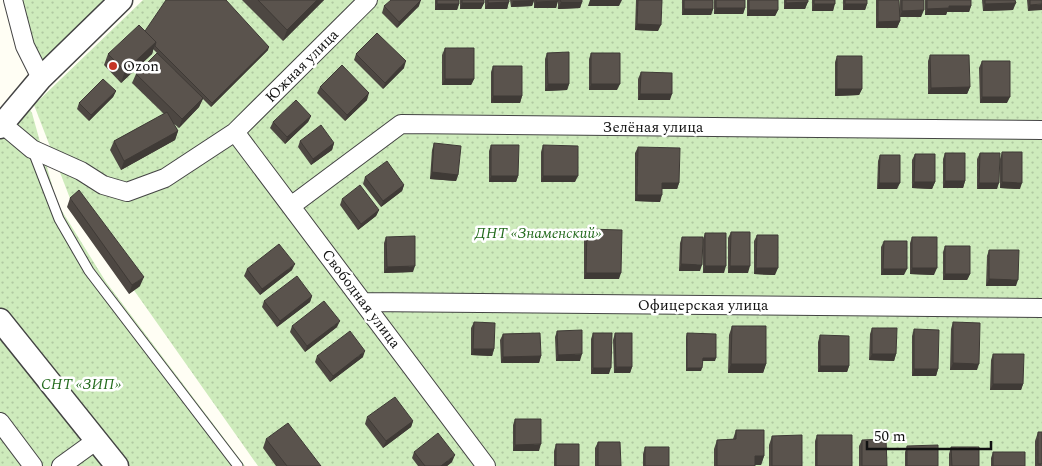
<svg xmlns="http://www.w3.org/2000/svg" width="1042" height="466" viewBox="0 0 1042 466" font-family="Spectral,serif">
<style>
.garden{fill:url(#garden-dots)}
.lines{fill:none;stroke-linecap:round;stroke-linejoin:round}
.service-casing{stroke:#444;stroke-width:11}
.minor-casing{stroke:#444;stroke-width:20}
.tertiary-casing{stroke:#444;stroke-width:25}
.service{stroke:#fff;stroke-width:9}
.minor{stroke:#fff;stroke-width:18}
.tertiary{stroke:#fff;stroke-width:22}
.wall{fill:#4d4742}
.shaded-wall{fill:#3f3a36}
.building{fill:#5a534d;stroke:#3f3a36}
.poi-dot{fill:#c53325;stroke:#fff;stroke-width:2}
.labels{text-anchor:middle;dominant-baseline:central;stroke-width:5;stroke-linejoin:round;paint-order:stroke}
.poi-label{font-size:15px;fill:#111;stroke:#fff;text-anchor:start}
.street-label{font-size:15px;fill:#111;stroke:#fff}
.park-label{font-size:15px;font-style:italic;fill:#246b1e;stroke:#fff}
</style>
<defs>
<pattern id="garden-dots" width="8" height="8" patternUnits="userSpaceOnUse" patternTransform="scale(1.25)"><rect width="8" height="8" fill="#ceebbc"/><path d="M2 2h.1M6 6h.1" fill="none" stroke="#b0c8a1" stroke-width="1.8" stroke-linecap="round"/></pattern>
</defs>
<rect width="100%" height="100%" fill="#fffef4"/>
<path class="garden" d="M 13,0 L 121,0 L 41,78 Z
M 143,0 L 1042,0 L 1042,466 L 258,466 L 71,201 L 34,105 Z
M 20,94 L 32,113 L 57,203 L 106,282 L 245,466 L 0,466 L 0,111 Z"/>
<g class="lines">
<g class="service-casing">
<path id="service" d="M 32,149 L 59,219 L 89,271 L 238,466"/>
</g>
<g class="minor-casing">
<path id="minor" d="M 13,0 L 25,46 L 41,78
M 2,124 L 32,149 L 81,171 L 103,185 L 127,192 L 165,178 L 235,132 L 368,0
M 235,132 L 486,466
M 291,206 L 401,124 L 1042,130
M 363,302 L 1042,308
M 0,422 L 33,466
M 61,466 L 97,440"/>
</g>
<g class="tertiary-casing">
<path id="tertiary" d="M 0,127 L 41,78 L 121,0
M 0,320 L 117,466"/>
</g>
<use href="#service" class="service"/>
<use href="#minor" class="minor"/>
<use href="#tertiary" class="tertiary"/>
</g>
<path class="wall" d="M 242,0 L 324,0 L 283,41 Z
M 435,0 L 459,0 L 459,4 L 457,10 L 435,10 Z
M 460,0 L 484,0 L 484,3 L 481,9 L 460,9 Z
M 485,0 L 509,0 L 507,9 L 485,9 Z
M 510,0 L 558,0 L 556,8 L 534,8 L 534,1 L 532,6 L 511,7 Z
M 558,0 L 582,0 L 582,2 L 580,8 L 558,9 Z
M 636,0 L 662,0 L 658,31 L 635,30 Z
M 682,0 L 713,0 L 713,9 L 711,15 L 682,15 Z
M 714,0 L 745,0 L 745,8 L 743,14 L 714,14 Z
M 747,0 L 778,0 L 778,10 L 775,16 L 747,16 Z
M 784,0 L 808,0 L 805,9 L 784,9 Z
M 812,0 L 835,0 L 833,11 L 812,11 Z
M 843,0 L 867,0 L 867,4 L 865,10 L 843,10 Z
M 876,0 L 899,0 L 900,21 L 897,28 L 876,28 Z
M 900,0 L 924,0 L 921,17 L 900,17 Z
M 925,0 L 971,0 L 971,6 L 969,12 L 947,12 L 946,15 L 925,15 Z
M 982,0 L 1015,0 L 1013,10 L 983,11 Z
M 1027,0 L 1042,0 L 1028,11 Z
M 384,6 L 419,6 L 397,28 L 382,13 Z
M 145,31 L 268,50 L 211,107 L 203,99 L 199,107 L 179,128 L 173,123 L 178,131 L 175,140 L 121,170 L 110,150 L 114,141 L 164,114 L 132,83 L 136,74 L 175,71 L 153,49 L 152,54 L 121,83 L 104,65 L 108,54 Z
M 445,48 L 474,79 L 471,85 L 442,85 L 442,55 Z
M 547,53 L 569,84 L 567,90 L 545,91 L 545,59 Z
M 591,53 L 617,90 L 589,90 L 589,59 Z
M 356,54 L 404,68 L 383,89 L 354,60 Z
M 930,55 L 970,87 L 967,94 L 928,94 L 928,61 Z
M 837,56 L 862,89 L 859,95 L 835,96 L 835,62 Z
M 982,61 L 1007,103 L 980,103 L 979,68 Z
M 493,66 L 522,96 L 520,103 L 491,103 L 491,72 Z
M 641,72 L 670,100 L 638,100 L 638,79 Z
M 320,87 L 367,100 L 345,121 L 317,93 Z
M 116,91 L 113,97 L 89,121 L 77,109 L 79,103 Z
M 311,116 L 308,122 L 285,144 L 270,128 L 273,122 Z
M 300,141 L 334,143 L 332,150 L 311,165 L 298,147 Z
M 434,143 L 458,175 L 456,181 L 430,179 L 432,150 Z
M 491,145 L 518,176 L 516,182 L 489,182 L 489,151 Z
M 543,145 L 575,182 L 541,182 L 541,152 Z
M 638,147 L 679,183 L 677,189 L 662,189 L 660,202 L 635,201 L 635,153 Z
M 1002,152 L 1020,189 L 1000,188 L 1000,159 Z
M 945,153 L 965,181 L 963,188 L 943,188 L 943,159 Z
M 980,153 L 997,189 L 977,189 L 977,159 Z
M 915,154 L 935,182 L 932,189 L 912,188 L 912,160 Z
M 880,155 L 897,189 L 877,189 L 878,161 Z
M 365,177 L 404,185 L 402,191 L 381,207 L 363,184 Z
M 70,198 L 140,286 L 129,294 L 67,207 Z
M 342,199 L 379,210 L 376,216 L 358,230 L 340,205 Z
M 587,229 L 619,279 L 584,279 L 584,236 Z
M 731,232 L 748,273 L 728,273 L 728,238 Z
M 705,233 L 724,273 L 703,273 L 703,239 Z
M 757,235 L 775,275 L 754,274 L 754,241 Z
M 386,237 L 413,272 L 384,273 L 384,243 Z
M 682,237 L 700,271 L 679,271 L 680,243 Z
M 912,237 L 934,275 L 910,274 L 910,243 Z
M 884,241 L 904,275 L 881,275 L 881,247 Z
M 945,246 L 970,274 L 967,280 L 943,280 L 943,252 Z
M 989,250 L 1016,286 L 986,286 L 987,256 Z
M 247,269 L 292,270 L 260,295 L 244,276 Z
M 312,296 L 310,302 L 277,327 L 262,307 L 264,301 Z
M 474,322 L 494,349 L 492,356 L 471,355 L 471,328 Z
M 953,322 L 977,370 L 950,370 L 951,329 Z
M 292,326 L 337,327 L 305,352 L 290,332 Z
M 732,326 L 766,364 L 763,373 L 728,373 L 729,335 Z
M 872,328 L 896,354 L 894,361 L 869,360 L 870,334 Z
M 914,329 L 938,369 L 936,376 L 912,376 L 912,336 Z
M 557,331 L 580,361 L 556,361 L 555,337 Z
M 593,333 L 609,374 L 591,374 L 591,339 Z
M 615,333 L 632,367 L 630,373 L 614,373 L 613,340 Z
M 687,333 L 715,361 L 702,361 L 701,371 L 686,371 L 686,337 Z
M 503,334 L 541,356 L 539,363 L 501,363 L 500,340 Z
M 820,335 L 849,366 L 847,372 L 818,372 L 818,342 Z
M 993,354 L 1023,384 L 1021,390 L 990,390 L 991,360 Z
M 317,356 L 363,357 L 330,382 L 315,362 Z
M 367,417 L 413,421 L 411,427 L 383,448 L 365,424 Z
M 515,419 L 539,451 L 513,451 L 513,425 Z
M 736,430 L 764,456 L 761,465 L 755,465 L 755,466 L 714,466 L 714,449 L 717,440 L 733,439 Z
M 1038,432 L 1042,466 L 1035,466 L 1035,441 Z
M 817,435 L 852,466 L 815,466 L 815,441 Z
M 772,436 L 802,466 L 769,466 L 769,445 Z
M 266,439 L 321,466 L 276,466 L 263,448 Z
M 862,440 L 887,466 L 859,466 L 859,446 Z
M 598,442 L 621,466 L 595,466 L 595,448 Z
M 556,444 L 579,466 L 554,466 L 554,451 Z
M 907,446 L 938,466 L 905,466 L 905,452 Z
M 645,447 L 669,466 L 643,466 L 643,454 Z
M 951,447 L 979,466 L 949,466 L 949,454 Z
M 414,452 L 452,462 L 447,466 L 418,466 L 412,458 Z
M 993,452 L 1025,466 L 991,466 L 991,458 Z"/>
<path class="shaded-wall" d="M 317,0 L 324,0 L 283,41 L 287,30 Z
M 421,0 L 419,6 L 397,28 L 399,22 Z
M 534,0 L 532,6 L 511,7 L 513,1 Z
M 590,0 L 622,0 L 619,6 L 588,6 Z
M 558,1 L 556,8 L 534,8 L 536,2 Z
M 509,2 L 507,9 L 485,9 L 488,3 Z
M 561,2 L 582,2 L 580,8 L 558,9 Z
M 808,2 L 805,9 L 784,9 L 786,3 Z
M 462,3 L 484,3 L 481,9 L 460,9 Z
M 1016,3 L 1013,10 L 983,11 L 985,4 Z
M 437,4 L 459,4 L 457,10 L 435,10 Z
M 814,4 L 835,4 L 833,11 L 812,11 Z
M 845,4 L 867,4 L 865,10 L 843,10 Z
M 1042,4 L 1042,10 L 1028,11 L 1030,5 Z
M 949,6 L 971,6 L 969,12 L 947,12 L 946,15 L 925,15 L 927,9 Z
M 716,8 L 745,8 L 743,14 L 714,14 Z
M 684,9 L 713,9 L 711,15 L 682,15 Z
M 749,10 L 778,10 L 775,16 L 747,16 Z
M 924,10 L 921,17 L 900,17 L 902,11 Z
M 900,21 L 897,28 L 876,28 L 878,22 Z
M 637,24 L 661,25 L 658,31 L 635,30 Z
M 156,42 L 152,54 L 121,83 L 125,71 Z
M 269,47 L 268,50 L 211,107 L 212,103 Z
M 406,61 L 404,68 L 383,89 L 385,83 Z
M 445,79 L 474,79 L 471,85 L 442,85 Z
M 548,84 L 569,84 L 567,90 L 545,91 Z
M 591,84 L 620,84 L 617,90 L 589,90 Z
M 970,87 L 967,94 L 928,94 L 931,88 Z
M 837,89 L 862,89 L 859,95 L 835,96 Z
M 116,91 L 113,97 L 89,121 L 91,115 Z
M 369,93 L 367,100 L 345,121 L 347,115 Z
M 640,94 L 672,94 L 670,100 L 638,100 Z
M 493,96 L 522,96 L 520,103 L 491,103 Z
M 982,97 L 1010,97 L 1007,103 L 980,103 Z
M 203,98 L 199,107 L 179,128 L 182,119 Z
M 311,116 L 308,122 L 285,144 L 287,137 Z
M 178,131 L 175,140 L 121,170 L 124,161 Z
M 334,143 L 332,150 L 311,165 L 313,159 Z
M 432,172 L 458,175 L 456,181 L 430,179 Z
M 491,176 L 518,176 L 516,182 L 489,182 Z
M 543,176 L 578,176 L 575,182 L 541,182 Z
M 945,181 L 965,181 L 963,188 L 943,188 Z
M 914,182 L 935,182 L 932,189 L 912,188 Z
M 1002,182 L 1022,183 L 1020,189 L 1000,188 Z
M 662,183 L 679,183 L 677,189 L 659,189 Z
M 879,183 L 900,183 L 897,189 L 877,189 Z
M 979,183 L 999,183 L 997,189 L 977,189 Z
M 404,185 L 402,191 L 381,207 L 383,201 Z
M 637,195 L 662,195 L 660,202 L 635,201 Z
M 379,210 L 376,216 L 358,230 L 361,224 Z
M 295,264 L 292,270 L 260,295 L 262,289 Z
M 681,264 L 702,265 L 700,271 L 679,271 Z
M 415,266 L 413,272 L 384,273 L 387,267 Z
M 705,266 L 726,266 L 724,273 L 703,273 Z
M 730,266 L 750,266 L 748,273 L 728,273 Z
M 756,268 L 778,268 L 775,275 L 754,274 Z
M 912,268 L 937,268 L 934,275 L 910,274 Z
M 883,269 L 907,269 L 904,275 L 881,275 Z
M 586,273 L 621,273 L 619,279 L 584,279 Z
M 945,274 L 970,274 L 967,280 L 943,280 Z
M 144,277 L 140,286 L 129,294 L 132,285 Z
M 989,279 L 1018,280 L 1016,286 L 986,286 Z
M 312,296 L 310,302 L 277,327 L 280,321 Z
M 340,321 L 337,327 L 305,352 L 307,346 Z
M 473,349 L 494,349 L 492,356 L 471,355 Z
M 365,351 L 363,357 L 330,382 L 333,376 Z
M 582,354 L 580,361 L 556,361 L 558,355 Z
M 872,354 L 896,354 L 894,361 L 869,360 Z
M 541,356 L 539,363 L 501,363 L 503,357 Z
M 703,358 L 716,358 L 715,361 L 701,361 Z
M 953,363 L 979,364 L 977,370 L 950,370 Z
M 731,364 L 766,364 L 763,373 L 728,373 Z
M 820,366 L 849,366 L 847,372 L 818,372 Z
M 616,367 L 632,367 L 630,373 L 614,373 Z
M 593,368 L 611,368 L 609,374 L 591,374 Z
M 687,368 L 702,368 L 701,371 L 686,371 Z
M 914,369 L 938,369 L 936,376 L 912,376 Z
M 993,384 L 1023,384 L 1021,390 L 990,390 Z
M 413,421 L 411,427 L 383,448 L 386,441 Z
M 541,444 L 539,451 L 513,451 L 515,445 Z
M 455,455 L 452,462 L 447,466 L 441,466 Z
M 755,456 L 764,456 L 761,465 L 752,465 Z"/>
<path class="building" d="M 166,0 L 226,0 L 269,47 L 212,103 L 155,46 L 156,42 L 145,31 Z
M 258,0 L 317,0 L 287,30 Z
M 391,0 L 421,0 L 399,22 L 384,6 Z
M 437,0 L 459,0 L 459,4 L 437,4 Z
M 462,0 L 484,0 L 484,3 L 462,3 Z
M 488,0 L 509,0 L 509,2 L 488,3 Z
M 536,0 L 558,0 L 558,1 L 536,2 Z
M 560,0 L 582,0 L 582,2 L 561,2 Z
M 638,0 L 662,0 L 661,25 L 637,24 Z
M 684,0 L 713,0 L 713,9 L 684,9 Z
M 716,0 L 745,0 L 745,8 L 716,8 Z
M 749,0 L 778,0 L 778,10 L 749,10 Z
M 786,0 L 808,0 L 808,2 L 786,3 Z
M 814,0 L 835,0 L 835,4 L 814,4 Z
M 845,0 L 867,0 L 867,4 L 845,4 Z
M 878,0 L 899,0 L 900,21 L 878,22 Z
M 902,0 L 924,0 L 924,10 L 902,11 Z
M 927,0 L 971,0 L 971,6 L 949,6 L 949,8 L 927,9 Z
M 985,0 L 1015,0 L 1016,3 L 985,4 Z
M 1030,0 L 1042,0 L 1042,4 L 1030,5 Z
M 139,25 L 156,42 L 125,71 L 108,54 Z
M 377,33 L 406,61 L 385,83 L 356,54 Z
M 445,48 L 474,48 L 474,79 L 445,79 Z
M 569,52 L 569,84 L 548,84 L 547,53 Z
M 157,53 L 203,98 L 182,119 L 136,74 Z
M 591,53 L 620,53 L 620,84 L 591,84 Z
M 930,55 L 969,55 L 970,87 L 931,88 Z
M 837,56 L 862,56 L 862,89 L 837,89 Z
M 982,61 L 1010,61 L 1010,97 L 982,97 Z
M 342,65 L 369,93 L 347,115 L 320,87 Z
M 493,66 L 522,66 L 522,96 L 493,96 Z
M 641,72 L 672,73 L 672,94 L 640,94 Z
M 103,79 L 116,91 L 91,115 L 79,103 Z
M 296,100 L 311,116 L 287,137 L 273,122 Z
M 167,112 L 178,131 L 124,161 L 114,141 Z
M 321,125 L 334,143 L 313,159 L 300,141 Z
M 434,143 L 461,146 L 458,175 L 432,172 Z
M 491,145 L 519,145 L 518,176 L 491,176 Z
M 543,145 L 578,146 L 578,176 L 543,176 Z
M 638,147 L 680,148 L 679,183 L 662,183 L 662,195 L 637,195 Z
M 1002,152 L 1022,152 L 1022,183 L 1002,182 Z
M 945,153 L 965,153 L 965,181 L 945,181 Z
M 980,153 L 1000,153 L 999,183 L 979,183 Z
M 915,154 L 935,154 L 935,182 L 914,182 Z
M 880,155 L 900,155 L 900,183 L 879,183 Z
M 387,161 L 404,185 L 383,201 L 365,177 Z
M 360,185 L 379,210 L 361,224 L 342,199 Z
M 79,190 L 144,277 L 132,285 L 70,198 Z
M 587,229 L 622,230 L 621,273 L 586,273 Z
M 731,232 L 750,232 L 750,266 L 730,266 Z
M 705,233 L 726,233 L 726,266 L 705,266 Z
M 757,235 L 778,235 L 778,268 L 756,268 Z
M 415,236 L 415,266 L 387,267 L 386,237 Z
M 682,237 L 703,237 L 702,265 L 681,264 Z
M 912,237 L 937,237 L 937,268 L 912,268 Z
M 884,241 L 907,241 L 907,269 L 883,269 Z
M 279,244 L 295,264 L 262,289 L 247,269 Z
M 945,246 L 970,246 L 970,274 L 945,274 Z
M 989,250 L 1019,250 L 1018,280 L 989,279 Z
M 297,276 L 312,296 L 280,321 L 264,301 Z
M 324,301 L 340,321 L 307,346 L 292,326 Z
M 474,322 L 495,323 L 494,349 L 473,349 Z
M 953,322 L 980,323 L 979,364 L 953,363 Z
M 732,326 L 766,326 L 766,364 L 731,364 Z
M 872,328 L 897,328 L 896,354 L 872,354 Z
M 914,329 L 939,330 L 938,369 L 914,369 Z
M 582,330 L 582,354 L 558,355 L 557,331 Z
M 350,331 L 365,351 L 333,376 L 317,356 Z
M 540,333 L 541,356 L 503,357 L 503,334 Z
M 593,333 L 612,333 L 611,368 L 593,368 Z
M 615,333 L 632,333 L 632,367 L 616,367 Z
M 687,333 L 716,334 L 716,358 L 703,358 L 702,368 L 687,368 Z
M 820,335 L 849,336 L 849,366 L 820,366 Z
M 993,354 L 1024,354 L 1023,384 L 993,384 Z
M 395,397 L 413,421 L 386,441 L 367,417 Z
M 515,419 L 541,419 L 541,444 L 515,445 Z
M 288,423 L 321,466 L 287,466 L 266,439 Z
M 736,430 L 764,430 L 764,456 L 755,456 L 755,466 L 717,466 L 717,440 L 736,439 Z
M 1038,432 L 1042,432 L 1042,464 L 1038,464 Z
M 438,433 L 455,455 L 441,466 L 425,466 L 414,452 Z
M 802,435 L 802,466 L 772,466 L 772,436 Z
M 817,435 L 852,435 L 852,466 L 817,466 Z
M 886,439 L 887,466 L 862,466 L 862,440 Z
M 598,442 L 620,442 L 621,466 L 598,466 Z
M 556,444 L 579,444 L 579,466 L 556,466 Z
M 938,445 L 938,466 L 907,466 L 907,446 Z
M 645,447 L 669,447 L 669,466 L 645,466 Z
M 951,447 L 979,447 L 979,466 L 952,466 Z
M 993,452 L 1025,452 L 1025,466 L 993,466 Z"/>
<circle class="poi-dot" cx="113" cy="66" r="5"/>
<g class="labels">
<g class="poi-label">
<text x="123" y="66">Ozon</text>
</g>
<g class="street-label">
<text transform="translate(302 66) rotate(-45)">Южная улица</text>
<text x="653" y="127">Зелёная улица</text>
<text transform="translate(361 299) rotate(53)">Свободная улица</text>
<text x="703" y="305">Офицерская улица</text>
</g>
<g class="park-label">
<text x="538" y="233">ДНТ «Знаменский»</text>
<text x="81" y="384">СНТ «ЗИП»</text>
</g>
</g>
<path d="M867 441v8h124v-8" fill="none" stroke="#111111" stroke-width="2.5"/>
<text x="874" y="441" font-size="15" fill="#111111" stroke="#ffffff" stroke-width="4" paint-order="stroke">50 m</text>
</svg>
